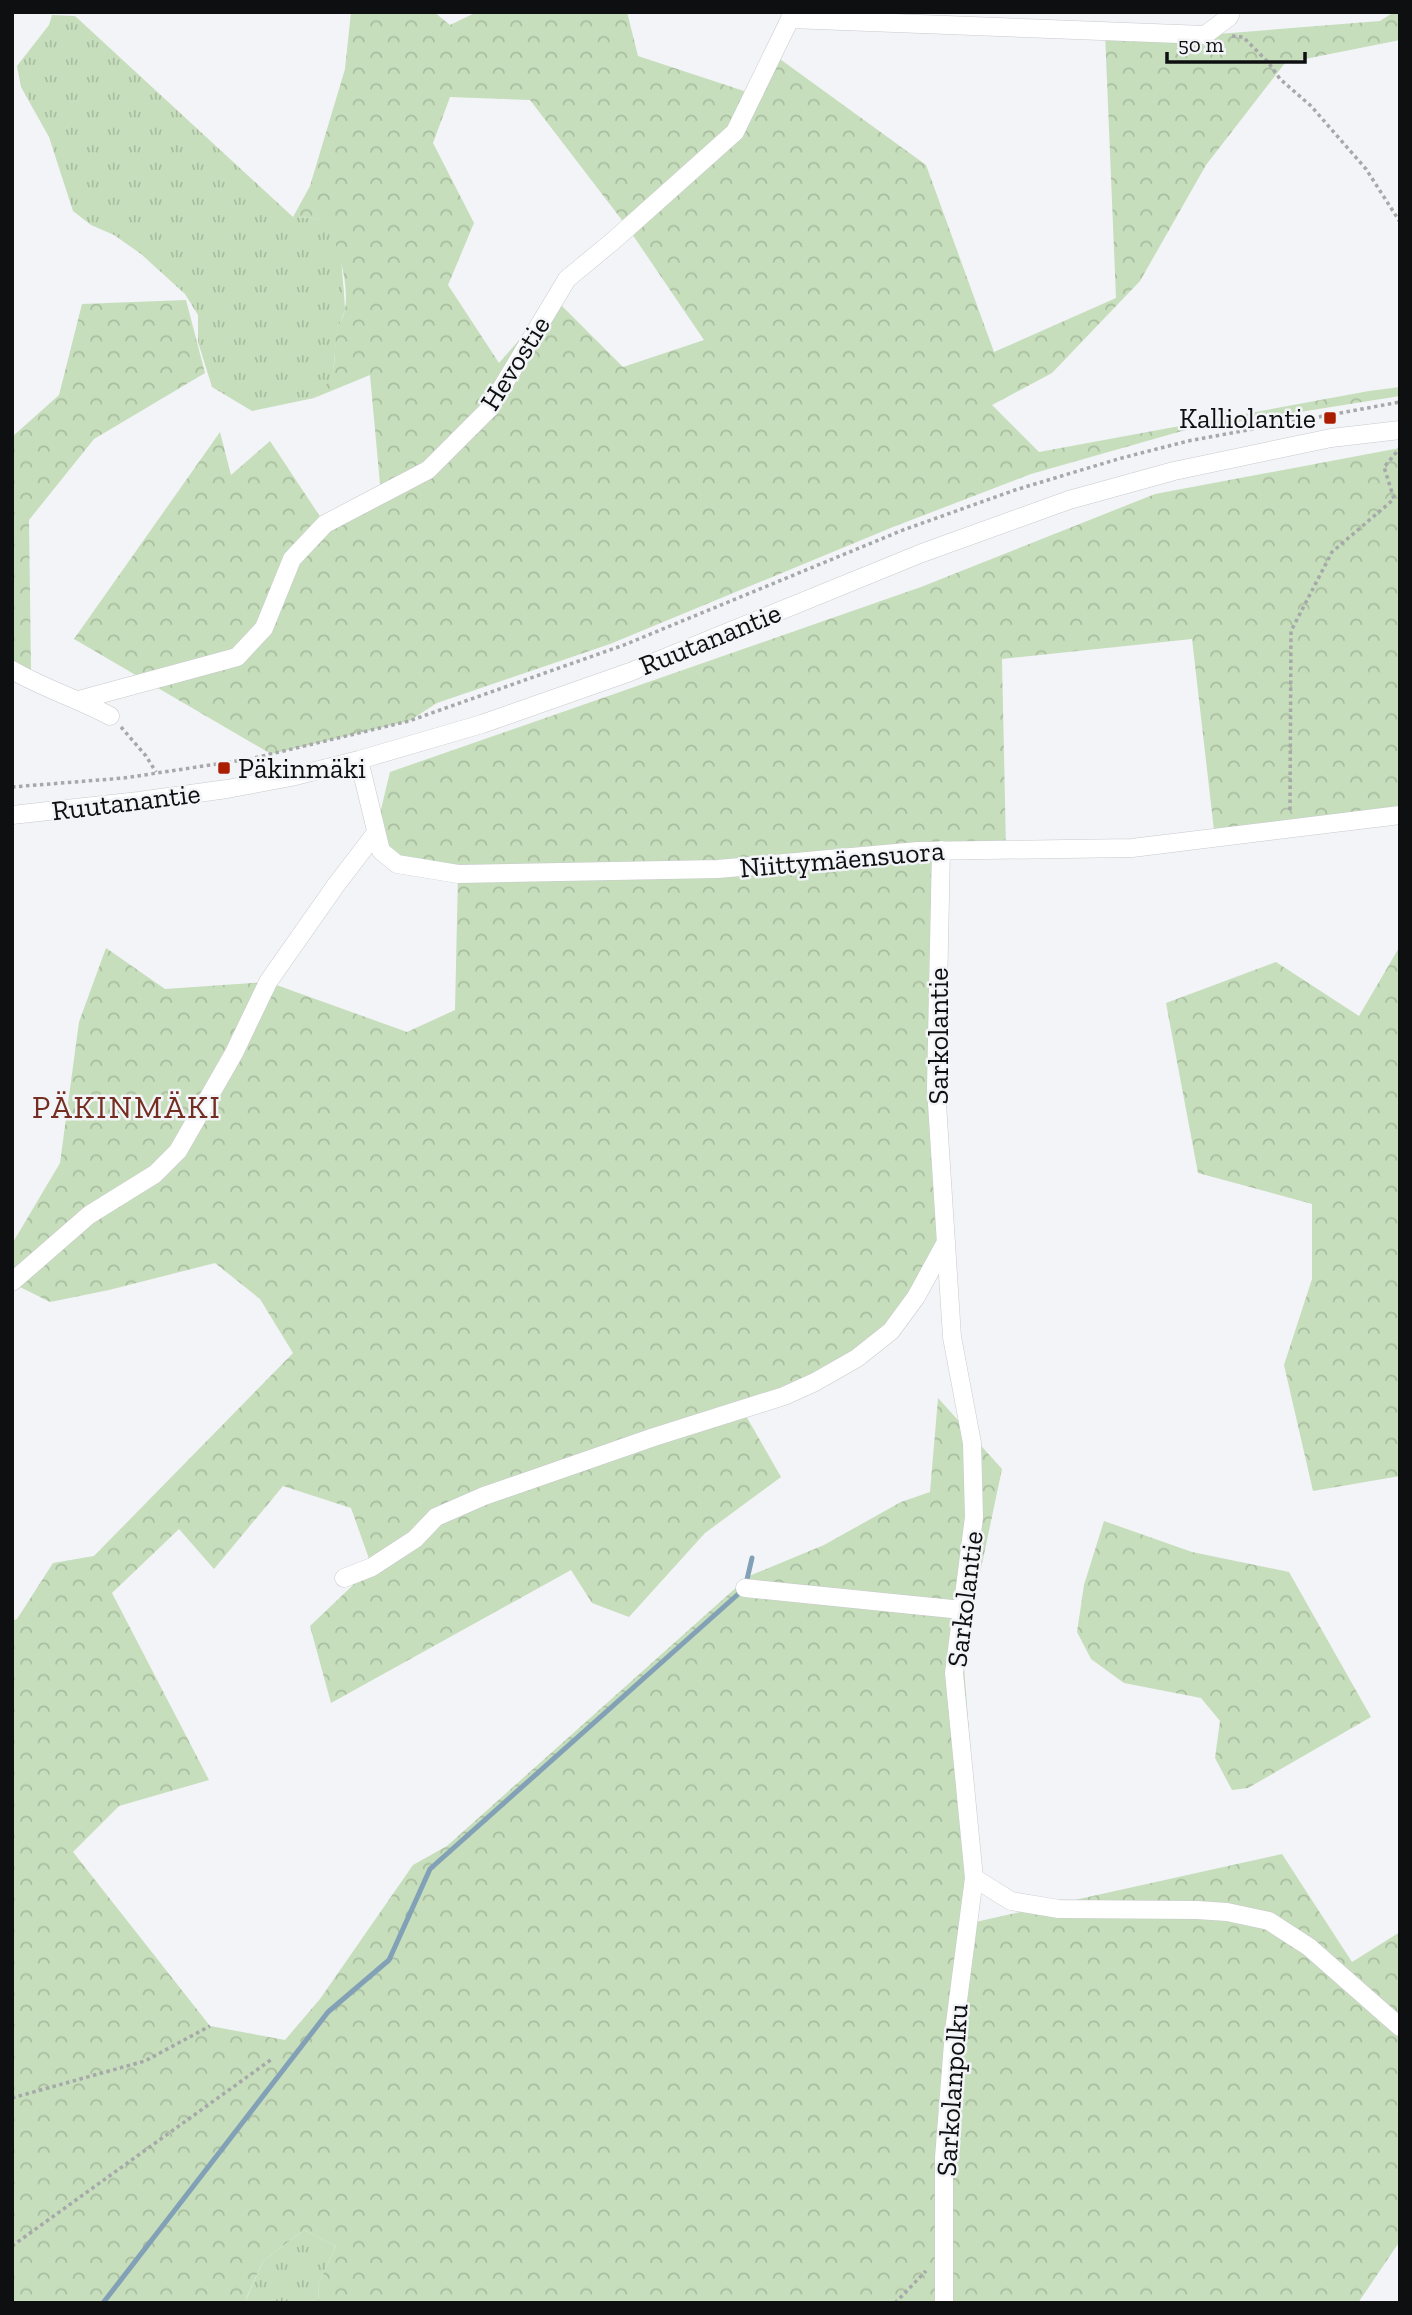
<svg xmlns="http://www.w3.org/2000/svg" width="1412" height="2315" viewBox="0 0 1412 2315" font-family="'Zilla Slab',serif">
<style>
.grass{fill:url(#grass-tufts)}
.forest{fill:url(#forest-crowns);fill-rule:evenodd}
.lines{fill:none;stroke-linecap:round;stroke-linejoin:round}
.stream{stroke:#82a1b6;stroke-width:5}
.minor-casing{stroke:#c8cacd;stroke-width:19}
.path{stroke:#a6a8aa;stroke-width:3.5;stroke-dasharray:3.5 3.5;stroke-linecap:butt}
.minor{stroke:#fff;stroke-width:18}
.poi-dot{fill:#ab1d01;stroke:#f2f4f7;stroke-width:2.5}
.labels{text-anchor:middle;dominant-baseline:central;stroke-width:5;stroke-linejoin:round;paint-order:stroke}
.street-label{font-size:28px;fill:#0e0f10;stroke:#f2f4f7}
.poi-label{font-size:28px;fill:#0e0f10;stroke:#f2f4f7;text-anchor:end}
.quarter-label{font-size:32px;letter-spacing:2px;fill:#732e21;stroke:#f2f4f7}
</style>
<defs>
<pattern id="grass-tufts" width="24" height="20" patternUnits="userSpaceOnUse" patternTransform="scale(1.75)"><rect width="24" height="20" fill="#c6debb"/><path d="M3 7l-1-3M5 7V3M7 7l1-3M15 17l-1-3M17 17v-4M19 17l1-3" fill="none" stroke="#a9bda0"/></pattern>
<pattern id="forest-crowns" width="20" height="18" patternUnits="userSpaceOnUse" patternTransform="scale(1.75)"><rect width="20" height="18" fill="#c6debb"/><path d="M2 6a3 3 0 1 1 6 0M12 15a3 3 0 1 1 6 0" fill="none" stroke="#a9bda0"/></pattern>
</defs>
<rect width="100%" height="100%" fill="#f2f4f7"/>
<path class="grass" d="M 52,15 L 75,16 L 293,217 L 314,218 L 330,226 L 341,258 L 344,294 L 345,310 L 337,331 L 333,374 L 327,386 L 314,398 L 252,411 L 212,387 L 198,342 L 198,315 L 185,294 L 141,254 L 114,235 L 91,225 L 73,211 L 49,137 L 21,87 L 17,66 L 49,25 Z
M 304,2230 L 336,2246 L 318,2285 L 319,2303 L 248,2303 L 246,2300 L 263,2261 Z"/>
<path class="forest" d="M 351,12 L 434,12 L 450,25 L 477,12 L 627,12 L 638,56 L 753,94 L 773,54 L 926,165 L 994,352 L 1116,298 L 1105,32 L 1205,35 L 1380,21 L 1394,12 L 1400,12 L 1400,40 L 1285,63 L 1206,165 L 1140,281 L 1052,373 L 992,405 L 1039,452 L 1369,391 L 1400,387 L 1400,396 L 1182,431 L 1031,474 L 893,527 L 610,644 L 437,703 L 409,721 L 271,754 L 74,639 L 220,432 L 231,475 L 270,441 L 325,524 L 381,495 L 370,375 L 314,398 C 339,376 333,366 336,336 C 337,326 343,319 345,310 C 349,283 339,251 329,226 L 314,218 L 293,217 L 310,186 L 345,69 ZM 450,97 L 530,100 L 628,228 L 704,340 L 623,367 L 555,299 L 499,363 L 448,285 L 474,223 L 433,143 Z
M 186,300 L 205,373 L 94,439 L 29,520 L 31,673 L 12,664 L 12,437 L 59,395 L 82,304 Z
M 1400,448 L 1400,815 L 1215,839 L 1192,639 L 1002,659 L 1006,849 L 942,850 L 946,1242 L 916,1297 L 857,1358 L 742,1409 L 781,1477 L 705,1533 L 629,1617 L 592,1603 L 571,1570 L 331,1703 L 310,1626 L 372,1567 L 351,1508 L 283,1486 L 214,1569 L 179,1529 L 112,1593 L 209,1780 L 119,1806 L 73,1852 L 210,2026 L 285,2040 L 320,1999 L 413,1865 L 447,1846 L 749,1576 L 824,1545 L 901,1502 L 930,1492 L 938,1398 L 1002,1469 L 963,1654 L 979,1860 L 971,1923 L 1282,1854 L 1352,1962 L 1400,1932 L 1400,2241 L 1358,2303 L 319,2303 L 318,2285 L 336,2246 L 304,2230 L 263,2261 L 246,2299 L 248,2303 L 12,2303 L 12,1621 L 17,1619 L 53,1563 L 94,1556 L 293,1353 L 260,1299 L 215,1263 L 109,1290 L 50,1302 L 12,1283 L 12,1244 L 60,1163 L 79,1022 L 106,948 L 165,989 L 268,982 L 407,1032 L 455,1010 L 458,875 L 397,864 L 375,834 L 390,772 L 921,587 L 1155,494 Z
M 1400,946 L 1400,1476 L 1313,1491 L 1284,1365 L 1312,1279 L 1312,1204 L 1198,1173 L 1166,1003 L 1276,962 L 1359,1016 Z
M 1104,1521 L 1192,1552 L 1289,1572 L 1371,1717 L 1248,1788 L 1232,1790 L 1215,1758 L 1220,1721 L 1201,1698 L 1124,1683 L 1091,1659 L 1077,1632 L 1084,1585 Z"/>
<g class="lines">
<path class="stream" d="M 103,2303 L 328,2012 L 389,1960 L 430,1869 L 745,1588 L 752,1558"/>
<g class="minor-casing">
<path id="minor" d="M 790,19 L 1205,35 L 1229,17 L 1231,12
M 12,670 C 43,688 78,699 110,716
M 79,700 L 237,657 L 264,628 L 292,559 L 325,524 L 428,470 L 489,409 L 567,279 L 613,241 L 735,132 L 790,19 L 791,12
M 359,760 L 381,851 L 397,864 L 458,874 L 718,869 L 918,851 L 1132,848 L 1400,815
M 12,815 L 139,801 L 227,789 L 291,777 L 359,760 L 482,724 L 630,672 L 922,553 L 1069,500 L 1174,471 L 1331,438 L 1400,430
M 941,850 L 936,1088 L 952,1337 L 972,1443 L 974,1517 L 954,1673 L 974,1878 L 1011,1901 L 1059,1909 L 1197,1910 L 1227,1912 L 1269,1921 L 1309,1947 L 1400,2027
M 12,1282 L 89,1215 L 155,1174 L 178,1151 L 234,1053 L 268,982 L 336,885 L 375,834
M 344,1578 L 372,1567 L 415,1539 L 436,1517 L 484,1496 L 654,1437 L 784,1396 L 815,1382 L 857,1358 L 891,1331 L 916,1297 L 946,1242
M 745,1588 L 962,1610
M 944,2303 L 944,2158 L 954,2031 L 974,1878"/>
</g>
<path class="path" d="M 1232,36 L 1243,37 L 1268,62 L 1280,79 L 1311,106 L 1366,169 L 1400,222
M 121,727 L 146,756 L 156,772
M 12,787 L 124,778 L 250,759 L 409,721 L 624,645 L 903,530 L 1015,490 L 1118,459 L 1188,441 L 1400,402
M 1290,810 L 1291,631 L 1332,552 L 1394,499 L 1384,467 L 1400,448
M 12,2098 L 145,2061 L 210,2026
M 12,2246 L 272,2059
M 895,2303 L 926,2271"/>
<use href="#minor" class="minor"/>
</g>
<g class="poi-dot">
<rect x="1323" y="411" width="14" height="14" rx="3.5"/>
<rect x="217" y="761" width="14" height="14" rx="3.5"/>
</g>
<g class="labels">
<g class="street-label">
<text transform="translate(515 363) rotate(-58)">Hevostie</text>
<text transform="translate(710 639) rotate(-22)">Ruutanantie</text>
<text transform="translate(126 802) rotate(-7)">Ruutanantie</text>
<text transform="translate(842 859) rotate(-5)">Niittymäensuora</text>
<text transform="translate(938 1036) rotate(-90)">Sarkolantie</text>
<text transform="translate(965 1599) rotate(-83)">Sarkolantie</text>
<text transform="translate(952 2090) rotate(-86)">Sarkolanpolku</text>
</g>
<g class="poi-label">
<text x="1316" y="418">Kalliolantie</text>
<text x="238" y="768" text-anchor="start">Päkinmäki</text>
</g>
<g class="quarter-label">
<text x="127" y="1107">PÄKINMÄKI</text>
</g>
</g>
<rect width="1412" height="2315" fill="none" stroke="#0e0f10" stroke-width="28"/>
<path d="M1167 52v10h138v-10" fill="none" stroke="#0e0f10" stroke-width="3.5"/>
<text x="1178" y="52" font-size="21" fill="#0e0f10" stroke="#f2f4f7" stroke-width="5" paint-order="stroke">50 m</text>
</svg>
